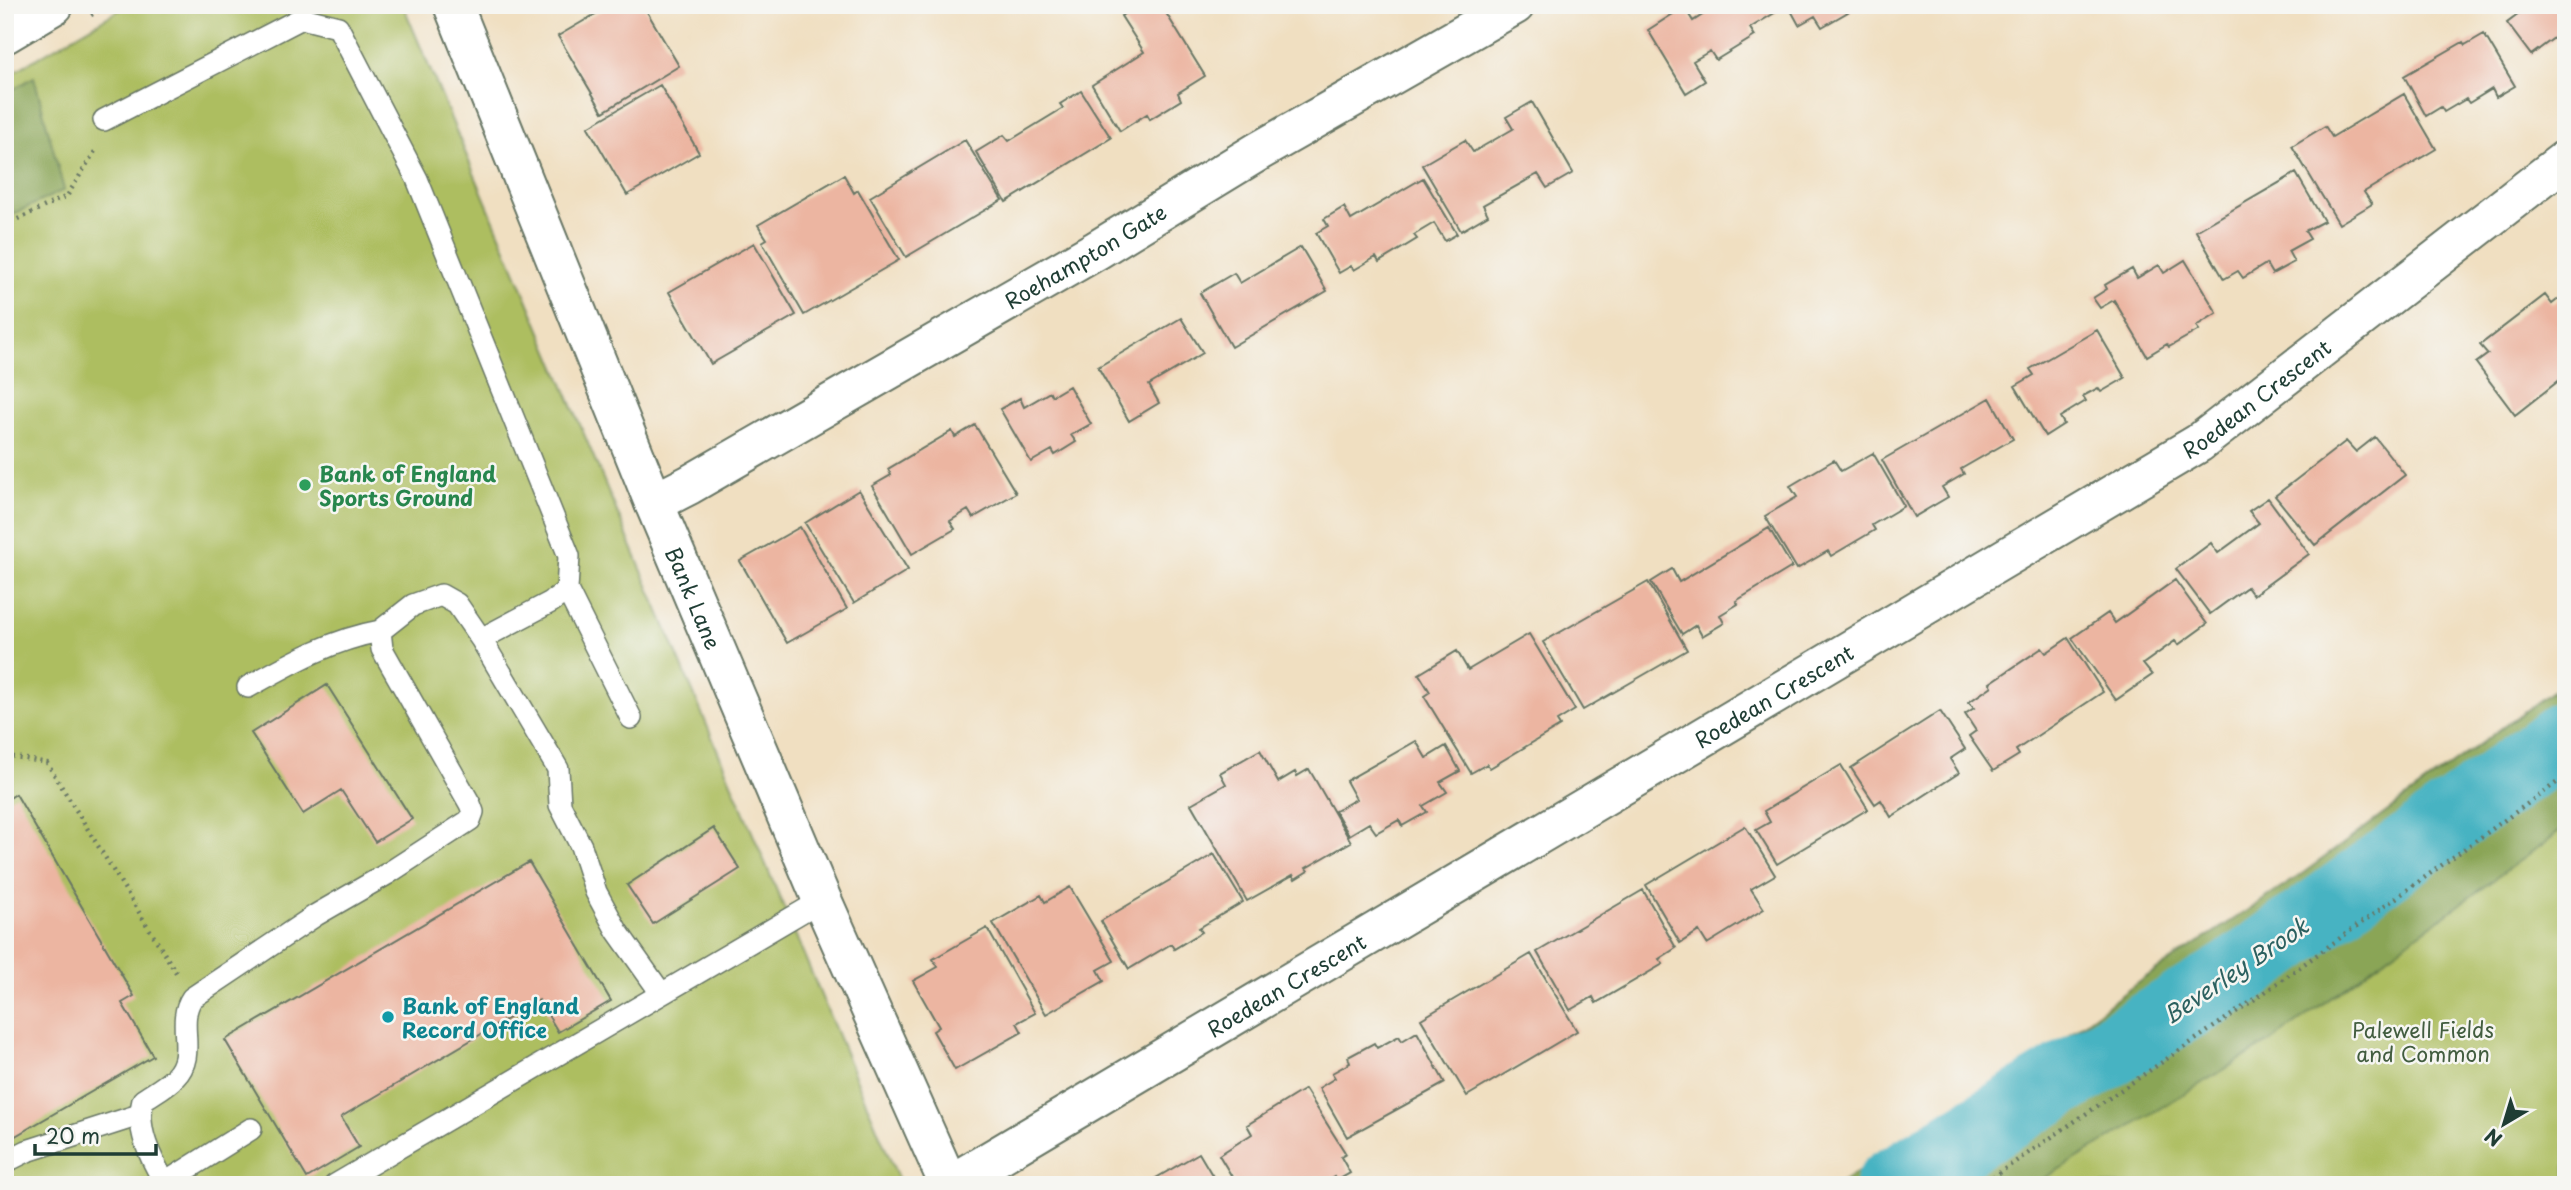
<svg xmlns="http://www.w3.org/2000/svg" width="2571" height="1190" viewBox="0 0 2571 1190" font-family="'Playpen Sans',sans-serif">
<style>
.green{fill:#adbe61;stroke:#667e4a;stroke-width:2}
.forest{fill:#8aa557;stroke:#547146;stroke-width:2}
.lines{fill:none;stroke-linecap:round;stroke-linejoin:round}
.river{stroke:#46b3c2;stroke-width:72}
.building{fill:#ecb5a1}
.lane-casing{stroke:#687665;stroke-width:24}
.street-casing{stroke:#687665;stroke-width:42}
.secondary-casing{stroke:#687665;stroke-width:42}
.path{stroke:#687665;stroke-width:4.5;stroke-dasharray:2 5;stroke-linecap:butt}
.lane{stroke:#fff;stroke-width:21}
.street{stroke:#fff;stroke-width:38}
.secondary{stroke:#fff;stroke-width:38}
.leisure-dot{fill:#2e9e5b;stroke:#f6f6f2;stroke-width:2.5}
.culture-dot{fill:#0f9aa8;stroke:#f6f6f2;stroke-width:2.5}
.labels{text-anchor:middle;dominant-baseline:central;stroke-width:5;stroke-linejoin:round;paint-order:stroke}
.street-label{font-size:21px;fill:#1f3d34;stroke:#f6f6f2}
.leisure-label{font-size:21px;font-weight:bold;fill:#27864d;stroke:#f6f6f2;text-anchor:start}
.culture-label{font-size:21px;font-weight:bold;fill:#0d838f;stroke:#f6f6f2;text-anchor:start}
.park-label{font-size:21px;fill:#425d3f;stroke:#f6f6f2}
.water-label{font-size:23px;font-style:italic;fill:#2b605f;stroke:#f6f6f2}
</style>
<rect width="100%" height="100%" fill="#f6f6f2"/>
<filter id="ink" filterUnits="userSpaceOnUse"><feTurbulence type="fractalNoise" baseFrequency=".0143" numOctaves="2"/><feDisplacementMap in="SourceGraphic" scale="14" xChannelSelector="R" yChannelSelector="G"/><feConvolveMatrix kernelMatrix="1 2 1 2 8 2 1 2 1" color-interpolation-filters="sRGB"/></filter>
<filter id="wash" filterUnits="userSpaceOnUse"><feTurbulence type="fractalNoise" baseFrequency=".00686" numOctaves="4" result="noise"/><feDisplacementMap in="SourceGraphic" scale="28" xChannelSelector="R" yChannelSelector="G"/><feGaussianBlur stdDeviation="1.57" result="paint"/><feColorMatrix in="noise" values="0 0 0 0 0 0 0 0 0 0 0 0 0 0 0 0 0 1.4 0 .05"/><feComposite in="paint" operator="in"/></filter>
<g filter="url(#wash)">
<rect width="100%" height="100%" fill="#f0dfc1"/>
<path class="green" d="M 128,5 L 403,5 L 901,1185 L 5,1185 L 5,77 Z
M 2566,759 L 2566,1185 L 1963,1185 Z"/>
<path class="forest" d="M 34,77 L 64,190 L 5,218 L 5,94 Z
M 2566,681 L 2566,827 L 2273,1040 L 2033,1185 L 1836,1185 L 1983,1099 L 2140,981 L 2295,879 Z"/>
<g class="lines">
<path class="river" d="M 1891,1185 L 2234,975 L 2566,736"/>
</g>
<g id="blocks">
<path class="building" d="M 611,5 L 643,5 L 679,66 L 603,112 L 558,36 Z
M 1137,5 L 1161,5 L 1205,76 L 1178,93 L 1181,100 L 1150,119 L 1147,114 L 1120,131 L 1092,85 L 1144,52 L 1121,16 Z
M 1718,5 L 1778,5 L 1781,9 L 1750,28 L 1755,36 L 1716,60 L 1710,51 L 1693,61 L 1705,81 L 1686,93 L 1648,30 L 1684,7 L 1693,21 Z
M 1788,5 L 1860,5 L 1822,27 L 1815,16 L 1799,25 Z
M 2519,5 L 2566,5 L 2566,29 L 2531,55 L 2507,23 L 2523,11 Z
M 2484,34 L 2515,86 L 2496,97 L 2492,89 L 2469,103 L 2466,99 L 2444,112 L 2441,107 L 2426,116 L 2404,76 L 2463,42 L 2465,45 Z
M 660,85 L 699,153 L 627,195 L 588,127 Z
M 1081,91 L 1111,138 L 1006,202 L 976,152 L 1004,135 L 1009,141 L 1063,108 L 1060,104 Z
M 2404,94 L 2436,149 L 2364,192 L 2372,204 L 2339,224 L 2292,146 L 2325,126 L 2332,137 Z
M 1532,102 L 1573,173 L 1547,188 L 1538,174 L 1483,205 L 1488,215 L 1461,231 L 1422,165 L 1465,140 L 1473,152 L 1513,129 L 1506,117 Z
M 965,140 L 1002,200 L 906,257 L 870,197 Z
M 2296,173 L 2324,221 L 2305,231 L 2310,239 L 2288,251 L 2294,262 L 2272,274 L 2266,264 L 2243,278 L 2238,271 L 2224,279 L 2196,231 Z
M 844,175 L 854,193 L 858,190 L 899,260 L 804,315 L 762,242 L 767,239 L 758,225 Z
M 1423,178 L 1457,234 L 1445,241 L 1434,223 L 1414,235 L 1417,239 L 1379,262 L 1376,257 L 1354,270 L 1351,266 L 1339,273 L 1316,233 L 1328,226 L 1324,219 L 1344,207 L 1351,220 Z
M 754,243 L 796,315 L 711,364 L 669,292 Z
M 1301,247 L 1327,291 L 1231,347 L 1200,293 L 1234,273 L 1240,283 Z
M 2185,260 L 2217,313 L 2196,326 L 2199,330 L 2169,347 L 2167,344 L 2147,356 L 2114,300 L 2100,308 L 2093,298 L 2107,289 L 2105,285 L 2132,269 L 2137,278 L 2159,265 L 2164,273 Z
M 2566,293 L 2566,375 L 2515,415 L 2476,363 L 2488,354 L 2480,345 L 2545,295 L 2552,304 Z
M 1181,318 L 1203,353 L 1149,385 L 1159,403 L 1129,421 L 1098,367 Z
M 2097,330 L 2125,378 L 2101,392 L 2098,388 L 2083,396 L 2086,401 L 2060,417 L 2064,424 L 2045,436 L 2015,386 L 2034,375 L 2030,369 Z
M 1069,386 L 1091,424 L 1071,435 L 1076,442 L 1055,455 L 1052,450 L 1031,462 L 1000,409 L 1020,398 L 1024,407 L 1050,392 L 1052,396 Z
M 1990,398 L 2013,439 L 1961,469 L 1964,474 L 1942,487 L 1948,497 L 1914,517 L 1882,460 Z
M 975,425 L 1016,493 L 973,518 L 968,510 L 950,521 L 955,529 L 912,554 L 872,486 L 891,475 L 888,469 L 952,431 L 955,437 Z
M 2375,437 L 2405,475 L 2315,545 L 2275,496 L 2346,441 L 2356,452 Z
M 1873,453 L 1904,506 L 1872,525 L 1875,530 L 1831,556 L 1828,551 L 1797,569 L 1765,516 L 1797,497 L 1790,486 L 1834,460 L 1841,471 Z
M 859,490 L 908,570 L 854,603 L 805,523 Z
M 2268,498 L 2309,554 L 2253,595 L 2247,587 L 2210,614 L 2176,569 L 2211,543 L 2218,553 L 2259,523 L 2249,511 Z
M 800,527 L 847,609 L 787,643 L 740,561 Z
M 1769,528 L 1792,567 L 1736,601 L 1738,604 L 1720,615 L 1724,623 L 1702,636 L 1696,625 L 1682,634 L 1651,582 L 1672,569 L 1679,582 Z
M 2175,580 L 2207,624 L 2178,645 L 2175,641 L 2143,664 L 2152,675 L 2116,700 L 2072,638 L 2108,613 L 2115,623 Z
M 1648,582 L 1687,650 L 1583,710 L 1543,642 Z
M 1529,634 L 1575,710 L 1557,721 L 1560,726 L 1490,768 L 1487,764 L 1471,773 L 1424,696 L 1430,692 L 1419,674 L 1457,651 L 1468,670 Z
M 2068,638 L 2103,692 L 2016,750 L 2019,755 L 1993,771 L 1969,736 L 1976,731 L 1965,714 L 1974,708 L 1969,702 L 1992,686 L 1990,683 L 2042,648 L 2046,653 Z
M 327,685 L 412,819 L 375,842 L 341,790 L 303,814 L 251,733 Z
M 1940,711 L 1965,749 L 1950,759 L 1959,773 L 1891,817 L 1881,800 L 1875,804 L 1851,768 Z
M 1416,741 L 1426,758 L 1446,746 L 1460,771 L 1440,782 L 1447,792 L 1423,806 L 1427,812 L 1402,826 L 1399,820 L 1376,833 L 1369,823 L 1349,835 L 1335,811 L 1356,799 L 1346,781 Z
M 1260,750 L 1278,782 L 1295,772 L 1297,776 L 1309,769 L 1351,842 L 1306,868 L 1308,871 L 1295,879 L 1293,875 L 1247,901 L 1191,804 L 1226,784 L 1220,773 Z
M 1841,765 L 1868,809 L 1777,864 L 1756,830 L 1770,822 L 1764,811 Z
M 16,794 L 134,996 L 122,1003 L 153,1056 L 5,1142 L 5,801 Z
M 1745,826 L 1775,875 L 1751,889 L 1764,909 L 1707,944 L 1699,931 L 1680,943 L 1646,885 Z
M 714,828 L 740,869 L 653,924 L 627,885 Z
M 1214,854 L 1243,902 L 1199,928 L 1202,932 L 1174,949 L 1171,944 L 1129,969 L 1101,921 Z
M 529,862 L 611,1001 L 558,1032 L 539,1000 L 341,1117 L 359,1147 L 307,1178 L 225,1040 Z
M 1070,887 L 1114,961 L 1098,970 L 1104,981 L 1046,1014 L 993,923 L 1041,895 L 1045,902 Z
M 1643,890 L 1676,948 L 1659,959 L 1663,964 L 1596,1003 L 1593,997 L 1570,1010 L 1537,952 Z
M 987,928 L 1035,1013 L 1017,1023 L 1022,1032 L 955,1070 L 933,1031 L 939,1027 L 913,981 L 938,967 L 933,959 Z
M 1531,954 L 1577,1031 L 1467,1096 L 1421,1019 Z
M 1417,1032 L 1445,1083 L 1347,1137 L 1319,1088 L 1335,1078 L 1332,1073 L 1350,1063 L 1348,1057 L 1374,1043 L 1377,1048 L 1399,1036 L 1402,1041 Z
M 1305,1089 L 1346,1154 L 1341,1157 L 1350,1173 L 1336,1181 L 1334,1177 L 1321,1185 L 1237,1185 L 1219,1155 L 1252,1134 L 1247,1125 Z
M 1199,1153 L 1218,1185 L 1144,1185 Z"/>
</g>
</g>
<g filter="url(#ink)">
<use href="#blocks" fill-opacity="0" stroke="#687665" stroke-width="2"/>
<g class="lines">
<g class="lane-casing">
<path id="lane" d="M 104,120 L 302,18 L 338,27 L 417,179 L 569,556 L 567,590 L 551,602 L 481,639
M 567,590 L 631,718
M 248,687 C 291,663 331,640 380,631
M 5,1162 L 27,1151 L 139,1115
M 165,1183 L 251,1129
M 166,1185 C 151,1159 135,1129 143,1100 C 153,1093 167,1086 175,1077 C 198,1054 175,1023 192,998 L 316,915 L 387,874 L 470,820 L 473,812 L 470,804 L 382,649 L 380,631 L 413,605 L 441,595 L 457,604 L 481,639 L 558,769 L 560,805 L 581,846 L 596,892 L 617,931 L 661,993
M 335,1185 L 822,900"/>
</g>
<g class="street-casing">
<g id="street">
<path id="s1" d="M 453,5 L 654,503 L 822,900 L 949,1185"/>
<path id="s2" d="M 654,503 L 689,485 L 1097,250 L 1259,151 L 1515,5"/>
<path id="s3" d="M 949,1185 L 2199,443 L 2566,159"/>
</g>
</g>
<g class="secondary-casing">
<path id="secondary" d="M 5,34 L 54,5"/>
</g>
<path class="path" d="M 91,15 L 108,5
M 5,225 L 67,196 L 97,148
M 5,755 L 47,763 L 177,974
M 1981,1185 L 2258,997 L 2566,776"/>
<use href="#lane" class="lane"/>
<use href="#street" class="street"/>
<use href="#secondary" class="secondary"/>
</g>
</g>
<circle class="leisure-dot" cx="305" cy="485" r="7"/>
<circle class="culture-dot" cx="388" cy="1017" r="7"/>
<g class="labels">
<g class="street-label">
<text stroke="none"><textPath href="#s2" startOffset="497">Roehampton Gate</textPath></text>
<text stroke="none"><textPath href="#s3" startOffset="1526">Roedean Crescent</textPath></text>
<text stroke="none"><textPath href="#s1" startOffset="640">Bank Lane</textPath></text>
<text stroke="none"><textPath href="#s3" startOffset="959">Roedean Crescent</textPath></text>
<text stroke="none"><textPath href="#s3" startOffset="392">Roedean Crescent</textPath></text>
</g>
<g class="leisure-label">
<text x="319" y="473">Bank of England<tspan x="319" dy="24">Sports Ground</tspan></text>
</g>
<g class="culture-label">
<text x="402" y="1005">Bank of England<tspan x="402" dy="24">Record Office</tspan></text>
</g>
<g class="park-label">
<text x="2423" y="1029">Palewell Fields<tspan x="2423" dy="24">and Common</tspan></text>
</g>
<g class="water-label">
<text transform="translate(2235 970) rotate(-34)">Beverley Brook</text>
</g>
</g>
<rect width="2571" height="1190" fill="none" stroke="#f6f6f2" stroke-width="28"/>
<g transform="translate(2504 1124) rotate(218)" stroke="#f6f6f2" stroke-width="5" paint-order="stroke">
<path d="M0-5L12 26L0 18L-12 26Z" fill="#1f3d34"/>
<text y="-10" font-size="19" font-weight="bold" text-anchor="middle" fill="#1f3d34">N</text>
</g>
<path d="M35 1144v10h121v-10" fill="none" stroke="#1f3d34" stroke-width="3.5"/>
<text x="46" y="1144" font-size="21" fill="#1f3d34" stroke="#f6f6f2" stroke-width="5" paint-order="stroke">20 m</text>
</svg>
